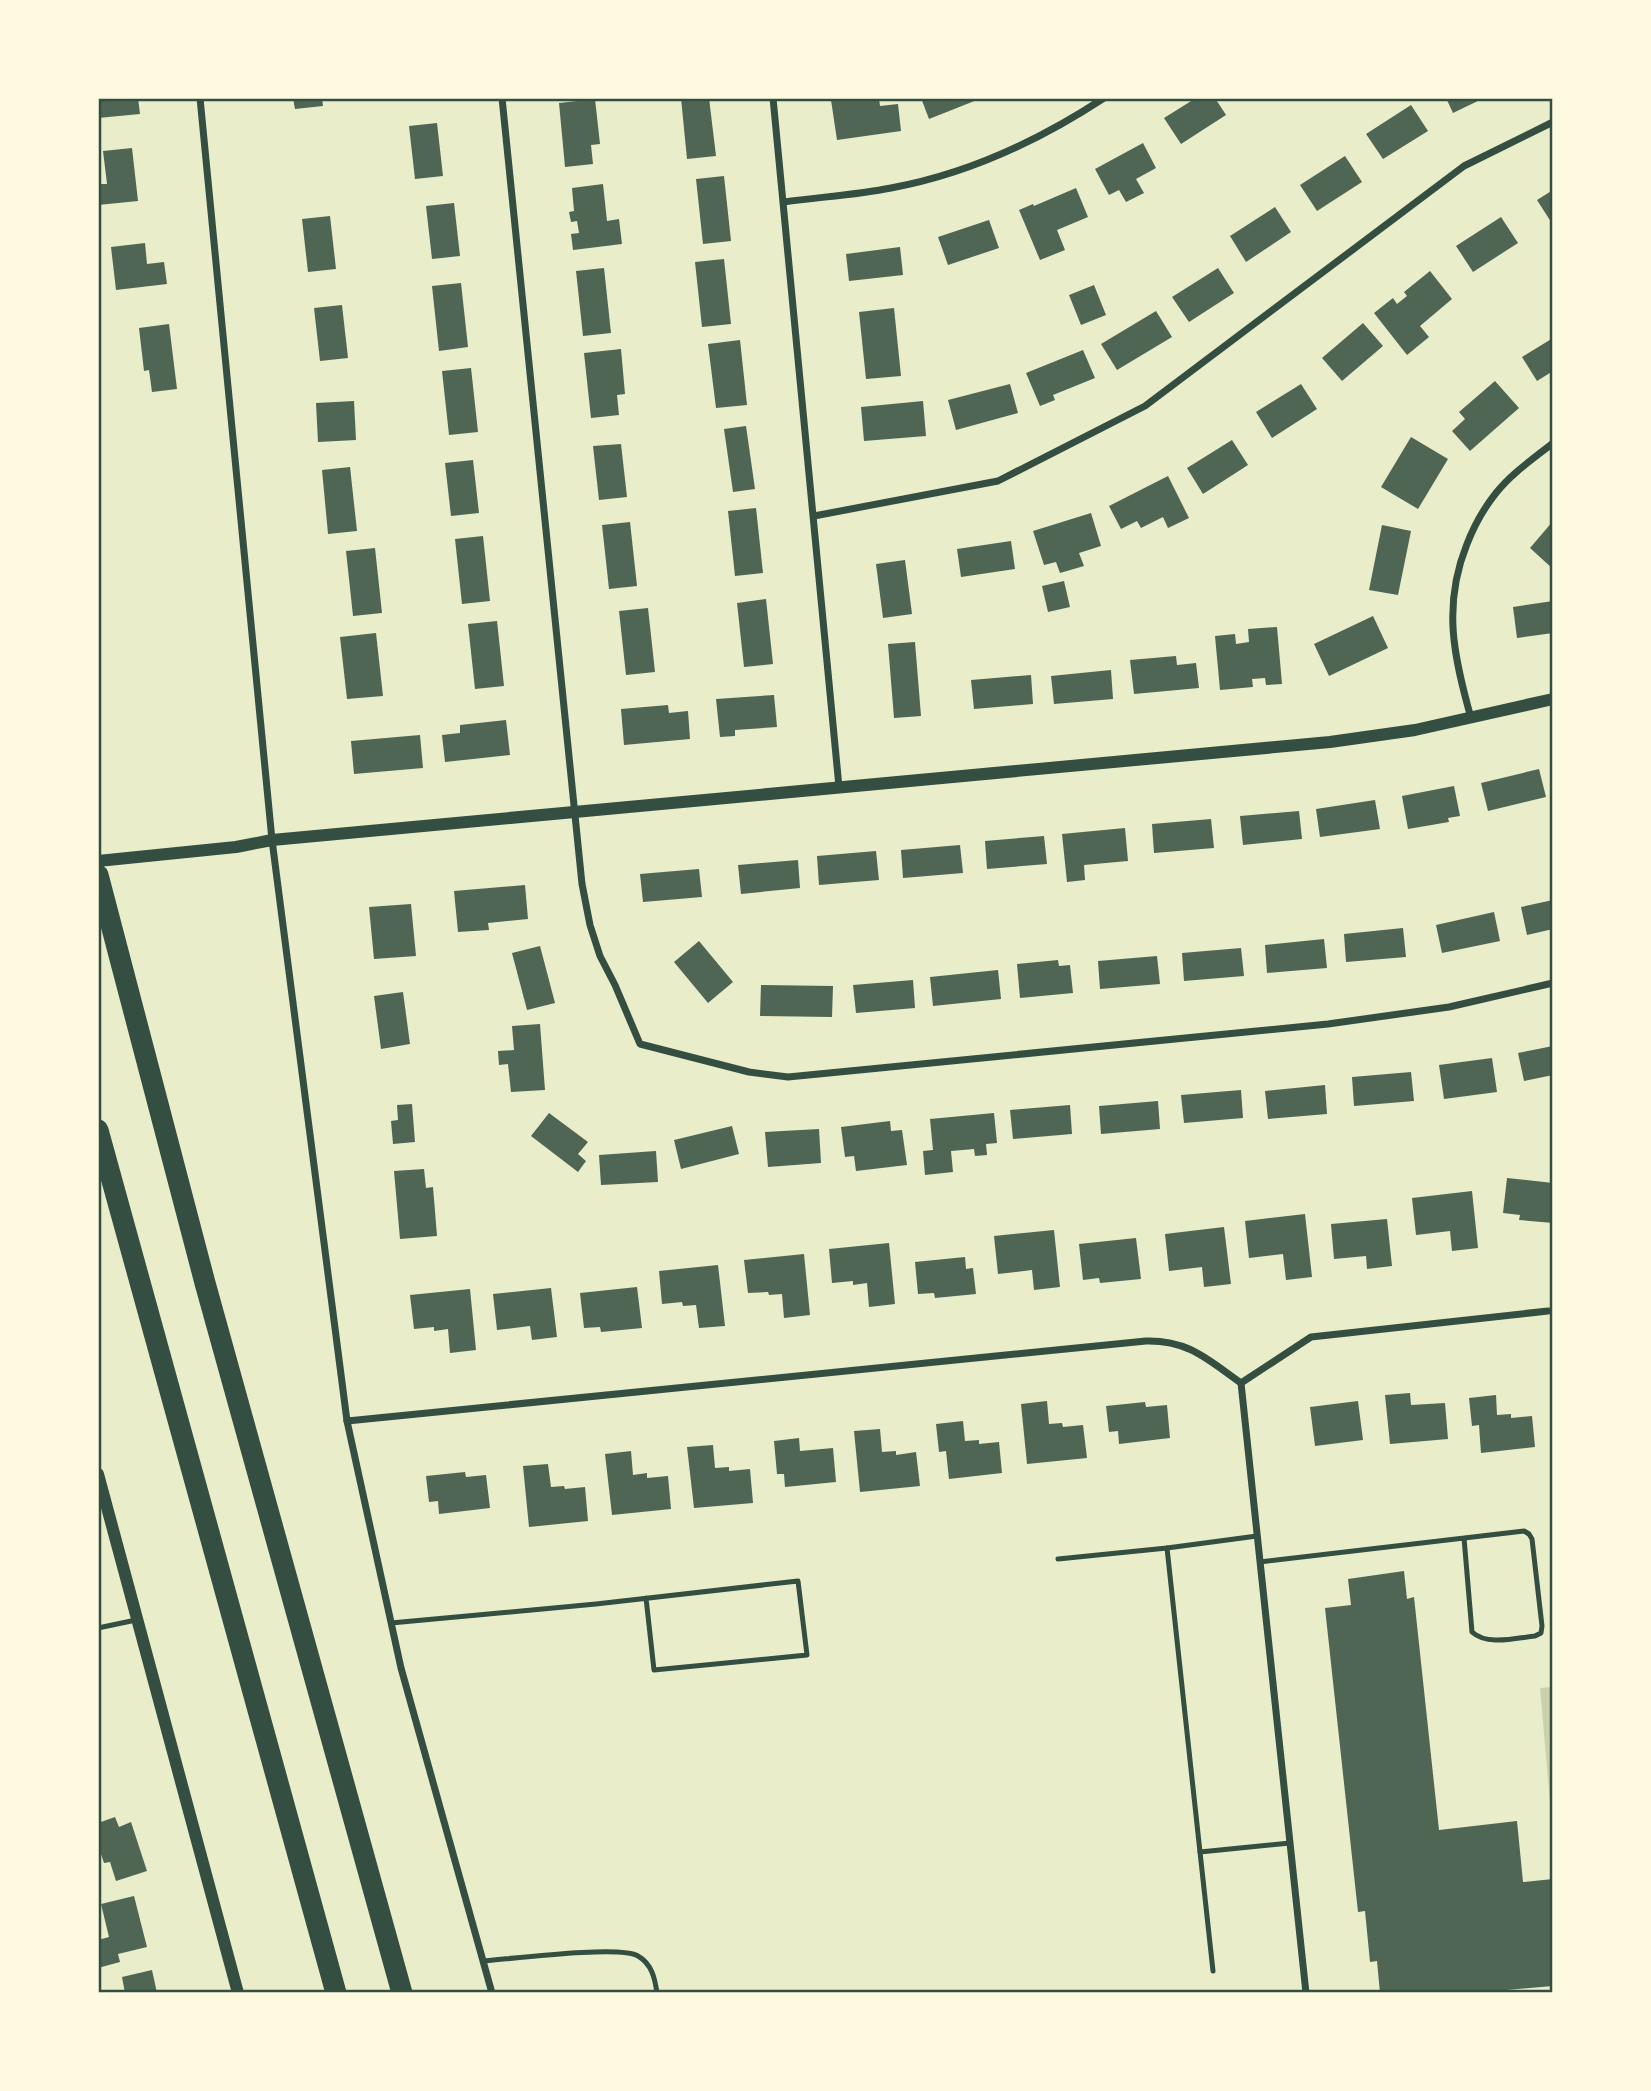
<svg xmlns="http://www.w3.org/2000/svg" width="1651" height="2091" viewBox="0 0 1651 2091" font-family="'Golos Text',sans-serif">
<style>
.green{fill:#cad2ad}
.building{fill:#4f6655}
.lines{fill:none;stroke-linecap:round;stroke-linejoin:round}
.service{stroke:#344e41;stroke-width:5}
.minor{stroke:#344e41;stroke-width:7}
.tertiary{stroke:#344e41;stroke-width:12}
.motorway{stroke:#344e41;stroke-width:21}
.neatline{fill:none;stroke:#344e41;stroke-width:2.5}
</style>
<rect width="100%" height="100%" fill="#e9edc9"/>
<!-- green -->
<path class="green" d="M1553,1687V1802H1550L1540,1688Z"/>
<!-- building -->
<g class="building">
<path d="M98,98H138L140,114L98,118Z"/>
<path d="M293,98H322L323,106L295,109Z"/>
<path d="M681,98H709L716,156L687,159Z"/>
<path d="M843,98H879L880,106L898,104L901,131L837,140L831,100Z"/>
<path d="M921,98H982L929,119Z"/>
<path d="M1196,98H1215L1226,115L1181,144L1164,118Z"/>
<path d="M1446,98H1484L1453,113Z"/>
<path d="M595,99L600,144L591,145L593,164L565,167L559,103Z"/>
<path d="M1411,105L1428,131L1383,159L1366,134Z"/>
<path d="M437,123L443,176L415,179L409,126Z"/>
<path d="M1143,143L1156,168L1136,179L1144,193L1126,202L1119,190L1109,195L1095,169Z"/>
<path d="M132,148L138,201L98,205V184H107L103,151Z"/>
<path d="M1345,156L1362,182L1317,211L1300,185Z"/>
<path d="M724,176L731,241L703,244L696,179Z"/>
<path d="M603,184L607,221L619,219L622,244L573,250L571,234L579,233L577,221L571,222L569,212L574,211L572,188Z"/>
<path d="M1076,188L1088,217L1057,230L1065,250L1040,260L1019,210L1033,204L1034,206Z"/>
<path d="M1553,190V225L1537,200Z"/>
<path d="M454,203L460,256L432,259L426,206Z"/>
<path d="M1275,207L1291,232L1246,262L1230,236Z"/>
<path d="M330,216L336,269L308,272L302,219Z"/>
<path d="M1501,217L1518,243L1473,272L1456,246Z"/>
<path d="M989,220L999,248L948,265L938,237Z"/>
<path d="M145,243L147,264L164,262L167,284L116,290L111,247Z"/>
<path d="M900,247L903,275L849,281L846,254Z"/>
<path d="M724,259L731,324L702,327L695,262Z"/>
<path d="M604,268L611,333L583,336L576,271Z"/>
<path d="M1218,268L1234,293L1189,322L1172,297Z"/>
<path d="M1430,271L1452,299L1420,326L1429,337L1407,355L1374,313L1393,298L1397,304L1407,296L1404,292Z"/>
<path d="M461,283L468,347L439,351L432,286Z"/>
<path d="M1094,285L1106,315L1081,325L1069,295Z"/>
<path d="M342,305L348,358L320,361L314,308Z"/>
<path d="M894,308L901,376L866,379L859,312Z"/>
<path d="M1156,311L1172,337L1117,370L1101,344Z"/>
<path d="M1363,323L1383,346L1342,381L1322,358Z"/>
<path d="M169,324L177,389L152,392L149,370L144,371L139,328Z"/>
<path d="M1553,338V371L1537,381L1522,357Z"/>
<path d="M740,340L747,405L716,408L708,344Z"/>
<path d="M621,349L625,394L617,395L619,415L591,418L584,353Z"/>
<path d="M1083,350L1095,378L1053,395L1055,400L1040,406L1026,373Z"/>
<path d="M471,368L478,432L449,435L442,371Z"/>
<path d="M1495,381L1519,408L1470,451L1452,431L1465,419L1459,412Z"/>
<path d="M1010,384L1018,413L956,430L948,400Z"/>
<path d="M1301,384L1317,409L1272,438L1256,412Z"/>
<path d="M354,401L356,440L318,442L316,403Z"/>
<path d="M923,401L926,436L864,441L861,407Z"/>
<path d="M746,426L755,489L733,492L724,429Z"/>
<path d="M1411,437L1448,459L1418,509L1381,487Z"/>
<path d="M1232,440L1248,465L1203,494L1187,468Z"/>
<path d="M621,444L627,497L599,500L593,446Z"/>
<path d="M473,460L479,513L451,516L445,463Z"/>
<path d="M350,467L357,531L328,534L322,470Z"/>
<path d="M1168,476L1189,518L1168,528L1163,517L1141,528L1137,521L1121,529L1109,506Z"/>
<path d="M756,508L763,573L735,576L728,511Z"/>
<path d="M1091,513L1101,546L1079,553L1084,566L1060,573L1056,562L1044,565L1033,531Z"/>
<path d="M1553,521V569L1530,548Z"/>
<path d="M630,522L637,586L609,589L602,525Z"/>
<path d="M1382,525L1411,531L1398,595L1369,590Z"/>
<path d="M483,536L490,601L462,604L455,539Z"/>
<path d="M1011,541L1015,569L961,577L957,549Z"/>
<path d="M375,548L382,613L353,616L346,551Z"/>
<path d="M905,560L912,614L883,618L876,564Z"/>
<path d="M1064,581L1070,607L1048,612L1042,586Z"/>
<path d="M766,599L773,664L744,667L737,603Z"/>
<path d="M1553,601V633L1517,638L1513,607Z"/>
<path d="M648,608L655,672L626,675L619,611Z"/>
<path d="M1373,616L1388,648L1329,676L1314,644Z"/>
<path d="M497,621L504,686L475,689L468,624Z"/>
<path d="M1277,627L1282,684L1266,685L1265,678L1252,679L1253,687L1220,690L1215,636L1235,634L1236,644L1249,642L1248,629Z"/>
<path d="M376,633L383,696L347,699L340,637Z"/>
<path d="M915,642L921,716L894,718L888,644Z"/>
<path d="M1176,656L1177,665L1196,663L1199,688L1134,694L1130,660Z"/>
<path d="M1111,670L1113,699L1054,704L1051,676Z"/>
<path d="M1031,675L1033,704L974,709L971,680Z"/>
<path d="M774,695L777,727L735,730V736L720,737L716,699Z"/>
<path d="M668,705L669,713L688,711L690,739L624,745L621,709Z"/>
<path d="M506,720L510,755L445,762L442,735L460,733V725Z"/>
<path d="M420,735L423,768L354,774L351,741Z"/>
<path d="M1539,769L1546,797L1488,811L1481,783Z"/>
<path d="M1454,786L1460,816L1448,818L1449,822L1408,829L1402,796Z"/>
<path d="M1375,800L1380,829L1320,837L1316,809Z"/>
<path d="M1299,811L1302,839L1243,845L1240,816Z"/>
<path d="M1211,819L1214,848L1154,853L1152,824Z"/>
<path d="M1125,828L1128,861L1084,865L1085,880L1067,882L1062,834Z"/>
<path d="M1044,836L1047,864L987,869L985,841Z"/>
<path d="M960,845L963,873L903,878L901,850Z"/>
<path d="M876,851L879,880L819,885L817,856Z"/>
<path d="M798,860L800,888L741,894L738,865Z"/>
<path d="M699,869L702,897L643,902L640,874Z"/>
<path d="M525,885L528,919L488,923L489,930L458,932L454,891Z"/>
<path d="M1553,900V929L1527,935L1521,907Z"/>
<path d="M411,904L416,956L374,959L369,907Z"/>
<path d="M1494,912L1500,941L1442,953L1436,925Z"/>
<path d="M1403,928L1406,957L1346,962L1344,934Z"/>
<path d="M1324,939L1327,968L1267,973L1265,945Z"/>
<path d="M699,941L733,982L708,1003L674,962Z"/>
<path d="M540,946L555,1003L527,1010L512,953Z"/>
<path d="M1241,948L1244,976L1184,981L1182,953Z"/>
<path d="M1157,956L1160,984L1100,989L1098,961Z"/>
<path d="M1058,960L1059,966L1070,965L1073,993L1020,998L1017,964Z"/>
<path d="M998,970L1001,999L933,1006L930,977Z"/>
<path d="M913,980L915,1008L856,1013L853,985Z"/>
<path d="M761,985L833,986L832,1017L760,1016Z"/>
<path d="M403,992L410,1044L381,1049L374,996Z"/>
<path d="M540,1024L545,1090L511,1092L508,1064L499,1065L498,1051L514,1050L512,1026Z"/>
<path d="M1553,1046V1075L1524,1081L1518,1053Z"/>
<path d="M1492,1058L1497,1092L1444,1099L1439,1065Z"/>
<path d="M1411,1072L1414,1101L1354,1106L1352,1077Z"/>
<path d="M1325,1085L1327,1114L1268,1119L1265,1091Z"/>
<path d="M1241,1090L1243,1118L1184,1123L1181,1095Z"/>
<path d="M1158,1101L1160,1129L1101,1134L1099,1106Z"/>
<path d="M412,1104L415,1142L393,1144L391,1121L398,1120L397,1105Z"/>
<path d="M1070,1105L1072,1134L1013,1139L1010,1110Z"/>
<path d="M549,1113L588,1142L578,1154L586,1161L578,1172L531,1136Z"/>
<path d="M994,1113L997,1143L986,1144L987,1155L975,1156L974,1149L951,1151L953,1172L925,1175L923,1151L933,1150L930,1119Z"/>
<path d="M890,1121L891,1131L902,1130L907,1165L856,1171L854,1156L845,1157L841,1127Z"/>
<path d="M732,1126L739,1154L681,1169L674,1140Z"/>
<path d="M819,1129L821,1163L768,1167L765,1132Z"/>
<path d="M656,1151L658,1182L601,1185L599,1155Z"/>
<path d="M424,1169L426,1188L433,1187L437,1236L400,1239L394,1171Z"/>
<path d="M1507,1178L1553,1183V1223L1519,1220L1520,1215L1503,1213Z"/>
<path d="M1472,1191L1478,1248L1452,1251L1450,1231L1416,1235L1412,1198Z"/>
<path d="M1305,1214L1312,1277L1286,1280L1283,1254L1249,1258L1245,1221Z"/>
<path d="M1387,1219L1392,1266L1367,1269L1366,1256L1334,1259L1331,1224Z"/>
<path d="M1224,1227L1231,1284L1204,1287L1202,1267L1169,1271L1165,1234Z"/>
<path d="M1054,1230L1060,1287L1034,1290L1032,1270L998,1274L994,1236Z"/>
<path d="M1136,1238L1141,1279L1100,1283L1099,1278L1083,1280L1079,1244Z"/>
<path d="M889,1243L895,1304L869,1307L867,1283L853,1285V1281L832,1283L829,1249Z"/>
<path d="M804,1254L810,1315L784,1318L782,1294L769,1295L768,1292L748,1293L744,1260Z"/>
<path d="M965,1257L966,1269L973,1268L976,1294L935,1298L934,1293L918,1294L915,1262Z"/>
<path d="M718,1265L725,1326L699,1328L696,1305L683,1306L682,1302L662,1304L659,1271Z"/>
<path d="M637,1287L642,1328L601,1332L600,1327L584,1328L580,1293Z"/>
<path d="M551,1288L557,1337L532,1340L530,1326L497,1330L493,1294Z"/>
<path d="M470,1289L476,1350L450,1353L448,1329L434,1331V1327L414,1329L410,1295Z"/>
<path d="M1410,1393L1411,1405L1445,1403L1448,1439L1390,1444L1385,1395Z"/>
<path d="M1496,1395L1497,1415L1511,1414V1418L1532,1416L1535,1447L1481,1453L1479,1425L1472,1426L1469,1398Z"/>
<path d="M1047,1401L1049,1424L1062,1423L1063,1427L1083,1425L1087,1458L1027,1464L1021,1404Z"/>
<path d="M1358,1401L1363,1440L1315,1446L1310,1407Z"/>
<path d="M1145,1402L1146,1407L1167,1405L1170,1438L1119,1444L1118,1431L1109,1432L1106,1406Z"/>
<path d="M963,1421L965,1441L979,1440V1444L999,1442L1002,1473L949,1479L946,1451L939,1452L936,1424Z"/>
<path d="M880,1429L882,1452L896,1451V1455L916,1452L920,1486L860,1492L854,1431Z"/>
<path d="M799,1438L800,1451L833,1448L836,1482L785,1487L784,1474H777L774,1441Z"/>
<path d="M713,1445L715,1468L729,1467V1471L750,1469L753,1503L694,1508L687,1447Z"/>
<path d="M631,1451L633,1475L647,1473V1478L668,1476L671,1509L612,1515L605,1454Z"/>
<path d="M548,1464L551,1487L564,1486L565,1489L585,1487L588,1521L529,1527L523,1466Z"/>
<path d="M465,1472L466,1477L486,1475L490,1508L439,1514L438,1501L429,1502L426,1476Z"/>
<path d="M1404,1571L1407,1599L1414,1597L1439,1830L1517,1821L1523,1882L1553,1879V1986L1473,1993H1380L1377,1961L1370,1962L1365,1911L1358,1912L1325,1608L1351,1605L1348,1579Z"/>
<path d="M115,1817L119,1827L131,1822L147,1871L116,1881L110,1862L104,1863L98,1845V1823Z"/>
<path d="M134,1896L147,1947L118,1954L120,1962L98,1968V1940L109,1937L101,1904Z"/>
<path d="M152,1970L157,1993H125L122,1977Z"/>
</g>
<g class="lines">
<!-- service -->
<g class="service">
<path d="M1257,1536L1167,1548L1200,1852L1290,1843"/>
<path d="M1058,1559L1167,1548"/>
<path d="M1260,1562L1524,1531L1529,1534L1532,1539L1542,1626L1541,1633L1535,1636C1516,1638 1487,1646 1472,1632L1464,1538"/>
<path d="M391,1623L596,1604L798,1581L807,1655L654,1670L646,1598"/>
<path d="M98,1628L136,1620"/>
<path d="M1200,1852L1213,1971"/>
<path d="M483,1961C510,1959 620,1945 638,1956C652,1964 655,1979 657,1993"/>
</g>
<!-- minor -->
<g class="minor">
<path d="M200,98L272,840L347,1421L401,1668L492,1993"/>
<path d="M502,98L582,884L590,925L600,956L615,985L640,1044L749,1072L788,1077L1328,1024L1449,1007L1553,983"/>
<path d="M773,98L839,787"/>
<path d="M784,202C819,197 856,195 891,188C968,174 1040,140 1104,98"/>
<path d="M814,516L998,481L1145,406L1464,166L1553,122"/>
<path d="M1471,718C1454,657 1442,606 1467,544C1474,526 1484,508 1496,493C1512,473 1533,459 1553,443"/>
<path d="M1241,1383L1306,1993"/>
<path d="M1241,1383L1311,1337L1548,1311"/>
<path d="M347,1421L1146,1341C1189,1340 1208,1360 1241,1383"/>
</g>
<!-- tertiary -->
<g class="tertiary">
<path d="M98,861L236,847L272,840L1330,742L1415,730L1553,699"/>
<path d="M98,1474L238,1993"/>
</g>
<!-- motorway -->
<g class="motorway">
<path d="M98,875L205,1283L402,1993"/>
<path d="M98,1130L336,1993"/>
</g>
</g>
<!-- border -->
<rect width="1651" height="2091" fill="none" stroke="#fefae0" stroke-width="200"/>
<rect x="100" y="100" width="1451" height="1891" class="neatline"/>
</svg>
